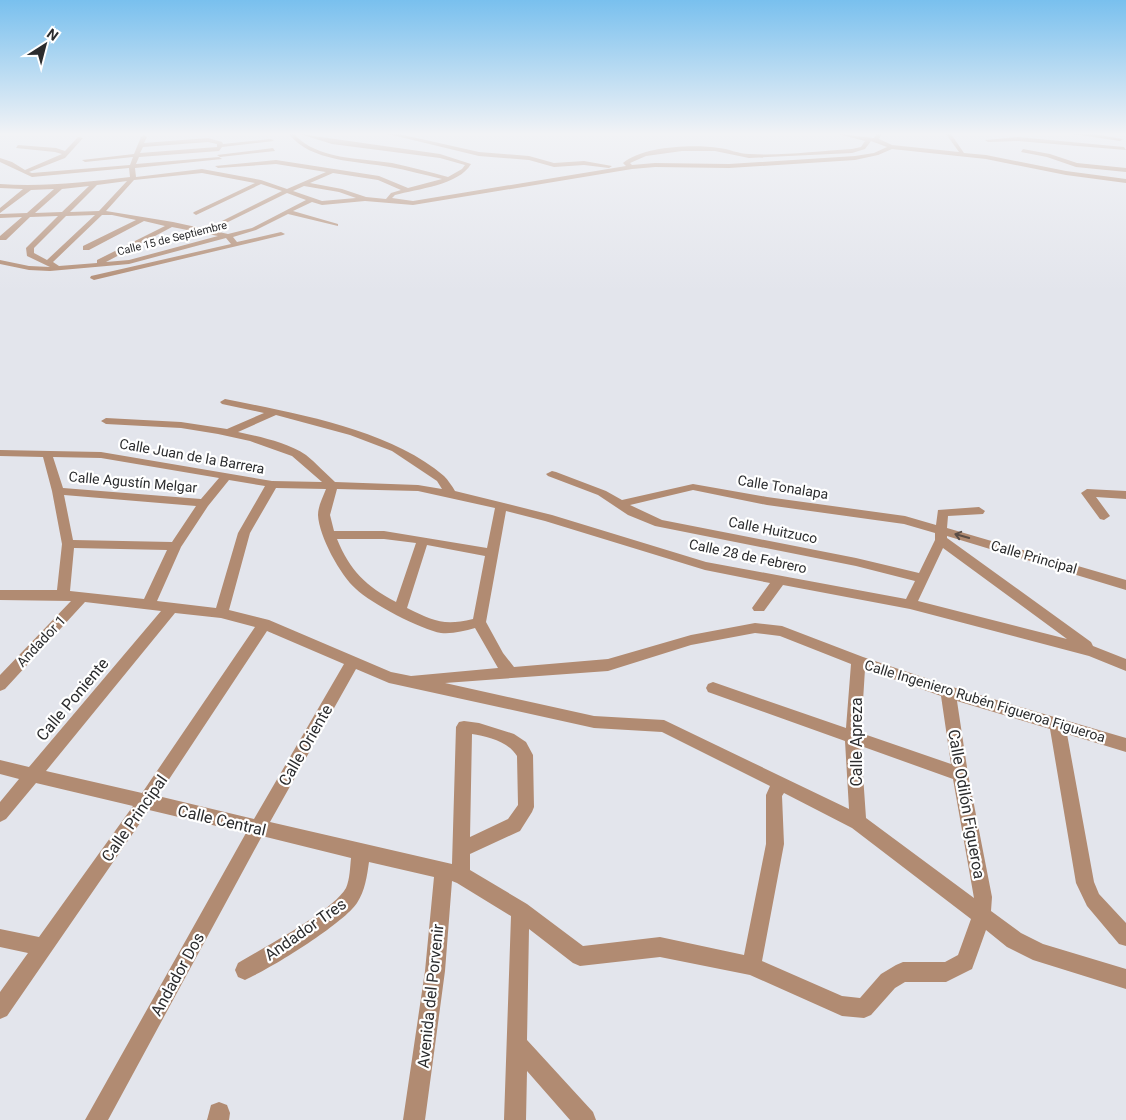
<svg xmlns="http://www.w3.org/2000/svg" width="1126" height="1120" viewBox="0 0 1126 1120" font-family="Roboto,sans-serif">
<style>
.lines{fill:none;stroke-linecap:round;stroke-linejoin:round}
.minor{fill:#b18b72;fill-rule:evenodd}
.oneway{stroke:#5a4d46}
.labels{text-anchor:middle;stroke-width:4.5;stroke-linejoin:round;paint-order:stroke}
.far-street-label{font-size:11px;fill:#2b2c2e;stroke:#fff}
.street-label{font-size:14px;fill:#2b2c2e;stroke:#fff}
.near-street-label{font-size:16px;fill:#2b2c2e;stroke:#fff}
</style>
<rect width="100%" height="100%" fill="#e3e5ec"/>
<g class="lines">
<!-- minor -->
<g class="minor">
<path d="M289,134H294C317,160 361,158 392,163C411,167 430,172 448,177L462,169L465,165L440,158L332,144L300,134L440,154L471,164C459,185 417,189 395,195L392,198L413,201L626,166L623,163C643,146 694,144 719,148C729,149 739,154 749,154C783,156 818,151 852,149L861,147L865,141L838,134L874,138L877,134H882L879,139L892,145L959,152L946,134H951L964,153L986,155L1066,171L1126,179V183L1066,175L986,159L892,149L878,155L855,160L729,168L655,167L632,169L413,205L365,201L322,205L312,202L293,211L338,224V226L288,214L256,230L233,237L237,242L281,232L285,234L283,235L94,280L90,278L91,276L231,244L226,238L129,264L50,271L29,270L0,264V260L29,266L50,267L27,256L26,248L58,216L30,217L6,240H0V236L22,217L0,218V214L27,213L54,189L31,190L0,213V208L23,189L0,188V184C44,187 86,182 130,177L129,168L32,177L0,162V158L12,162L25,170L62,154L55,152L16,148L18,145L56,148L65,151L78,137L83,138L65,158L29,172L32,173L130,165L133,157L85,162L82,160L134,154L141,137L144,135L147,137L144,143L208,138L222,142L223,144L271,139L274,141L222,147L219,151L139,157L136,164L219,157L222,159L135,168L136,177L202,169L261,180L287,189L326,172L276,164L218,168L215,166L276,160L379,176L408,188L442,179C425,175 407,170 390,167C357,161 311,162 289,134ZM871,141L887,147L874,153L855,156L729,164L655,163L632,165L630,163L646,156L682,151H715L749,158L852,153L865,149ZM208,142L217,144V147L140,153L143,147ZM202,173L255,183L194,212L193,213L196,215L261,184L282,191L222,221V223H226L287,193L306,200L252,228L228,234L173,222L106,211L134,180ZM333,173L378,180L401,190L391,193L386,199L366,197L342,189L310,183ZM127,181L99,211L70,212L97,185ZM89,186L62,212L35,213L62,189ZM304,186L339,192L356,198L322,201L293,191ZM95,215L47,260L34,253V248L66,216ZM102,215H112L136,220L83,246V250H89L144,221L165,226L97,260V263L59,266L53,262ZM172,227L218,236L129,260L106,262Z"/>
<path d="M388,134H399L479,152L529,156L554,163L584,161L612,166L609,168L584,165L554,167L529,160L479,156Z"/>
<path d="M1073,134H1093L1123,139L1120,141Z"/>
<path d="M1018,137L1124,147L1126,150L1018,141L988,142L985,140Z"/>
<path d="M273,148L275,151L220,157L217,155Z"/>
<path d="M1023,149L1050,154L1077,163L1126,168V172L1076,167L1047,157L1021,152Z"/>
<path d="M225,399C294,413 389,429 444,476C448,480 452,486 455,491L552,515L706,562L906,599L915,581L856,566L655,526L628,515L598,495L548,476L546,474L552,471L556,472L606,491L622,500L693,484L767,497L905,516L936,525L938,510L979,507L985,511L983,514L948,516L947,528L1126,580V590L947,536V538L1091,642L1093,646L1126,659V671L1089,656L910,609L783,585L764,611H754L752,608L770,583L705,570L545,521L506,511L486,622L503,653L514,667L608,659L691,635L755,623L782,626L863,657L949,686L1126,738V752L1067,734L1094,882L1099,894L1126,923V946L1119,944L1087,906L1076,883L1050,729L957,701L968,774L992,897L991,911L1021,933L1043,944L1126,969V989L1033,960L1007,947L986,930L972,969L946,982H905L895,988L871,1015L864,1018L842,1016L750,975L660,957L580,966L573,963L529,929L527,1040L593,1112L596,1120H570L527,1071L526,1120H504L511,916L457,883L452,881L445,971L425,1120H403L425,971L434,877L369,862C367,876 365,891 357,903C343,924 270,969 245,980L238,977L235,970L238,963C263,948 333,911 346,888C350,879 350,867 351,858L262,836L108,1120H85L246,833L149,810L7,1016L0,1019V992L28,953L0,947V929L39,937L133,806L36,783L6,819L0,822V802L19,779L0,774V760L29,767L161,611L85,602L5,689L0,691V675L71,601L0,600V590H57L62,544L52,491L43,457L0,456V450L101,452L272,481L322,482L292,456L250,441L218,434L181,428L106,424L101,421L106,418L181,422L227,429L264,413L222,404L220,402ZM276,415L350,435L392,451L437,481L442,489L418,485L335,482C325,473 316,463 306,455C286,442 260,437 238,432ZM53,457L101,458L219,478L201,499L63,488ZM229,480L265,486L238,533L216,608L157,601L181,547L208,506ZM276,488L326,489C323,497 318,506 318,515C319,536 340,575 356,589C370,603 422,630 441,633C453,634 464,631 475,628L498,668L411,676L391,672L269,620L229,610L250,533ZM337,489L418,491L495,508L487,548L384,531H334L330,515ZM693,490L767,505L904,524L935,533V540L919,573L856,558L662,520L630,505ZM64,495L196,506L172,542L73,540ZM337,539H384L416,543L396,602C366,586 350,571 337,539ZM427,545L485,556L473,619C443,626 434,621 407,608ZM74,548L167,550L144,599L70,591ZM943,548L1067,639L918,601ZM175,613L221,618L255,627L142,793L46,771ZM267,631L344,664L254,819L158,796ZM755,633L780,636L851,664L846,728L713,682L708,684L706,688L708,692L845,741L849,809L664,720L594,716L445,683L608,671L691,645ZM356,669L389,683L594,728L662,732L770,786L766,795V844L744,955L660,937L583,946L527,904L470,870V854L520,831L532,812L534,807L533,755L526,742L514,734L479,723L464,721L459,722L456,727L452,864L270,822ZM865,669L941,696L951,764L861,733ZM472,734C487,736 509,742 517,756L518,805L508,819L470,837ZM861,746L953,779L974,898L866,818ZM784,793L852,828L971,919L958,955L945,962H903L896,965L881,974L860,998L842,996L762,961L784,844L782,796Z"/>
<path d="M1087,489L1126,491V499L1096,497L1110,516L1104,520L1100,519L1081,493Z"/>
<path d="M219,1102L227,1105L230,1113L229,1120H207L211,1105Z"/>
</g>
</g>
<!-- one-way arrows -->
<defs><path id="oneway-shaft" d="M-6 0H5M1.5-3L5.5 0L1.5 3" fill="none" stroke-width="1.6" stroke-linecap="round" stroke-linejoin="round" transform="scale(1.25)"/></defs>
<use class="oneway" href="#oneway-shaft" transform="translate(962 536) rotate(-164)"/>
<!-- sky -->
<linearGradient id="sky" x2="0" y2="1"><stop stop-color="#79c0ee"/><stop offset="0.46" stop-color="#f2f3f6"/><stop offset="1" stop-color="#f2f3f6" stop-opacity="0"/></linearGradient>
<rect width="1126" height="291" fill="url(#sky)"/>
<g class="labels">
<!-- far-street labels -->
<g class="far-street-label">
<text transform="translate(172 238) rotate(-14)" y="4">Calle 15 de Septiembre</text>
</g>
<!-- street labels -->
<g class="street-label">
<text transform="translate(192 456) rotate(10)" y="5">Calle Juan de la Barrera</text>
<text transform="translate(133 482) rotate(5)" y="5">Calle Agustín Melgar</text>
<text transform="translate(783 487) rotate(9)" y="5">Calle Tonalapa</text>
<text transform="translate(773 530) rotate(11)" y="5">Calle Huitzuco</text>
<text transform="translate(748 556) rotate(12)" y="5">Calle 28 de Febrero</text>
<text transform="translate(1034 557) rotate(16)" y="5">Calle Principal</text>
<text transform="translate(41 641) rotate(-47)" y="5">Andador 1</text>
<text transform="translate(985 701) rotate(17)" y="5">Calle Ingeniero Rubén Figueroa Figueroa</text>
</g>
<!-- near-street labels -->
<g class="near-street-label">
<text transform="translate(72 699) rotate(-50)" y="6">Calle Poniente</text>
<text transform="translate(856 742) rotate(-90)" y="6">Calle Apreza</text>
<text transform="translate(305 745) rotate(-60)" y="6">Calle Oriente</text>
<text transform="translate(967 804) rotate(80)" y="6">Calle Odilón Figueroa</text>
<text transform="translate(134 818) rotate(-55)" y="6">Calle Principal</text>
<text transform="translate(222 820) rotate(13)" y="6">Calle Central</text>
<text transform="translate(305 929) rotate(-35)" y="6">Andador Tres</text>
<text transform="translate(177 974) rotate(-61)" y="6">Andador Dos</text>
<text transform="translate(430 996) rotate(-84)" y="6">Avenida del Porvenir</text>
</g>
</g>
<!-- north arrow -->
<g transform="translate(45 45) rotate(36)" stroke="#ffffff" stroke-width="4" paint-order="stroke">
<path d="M0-4L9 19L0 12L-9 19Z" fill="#2b2c2e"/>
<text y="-8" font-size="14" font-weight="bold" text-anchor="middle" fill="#2b2c2e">N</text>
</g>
</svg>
